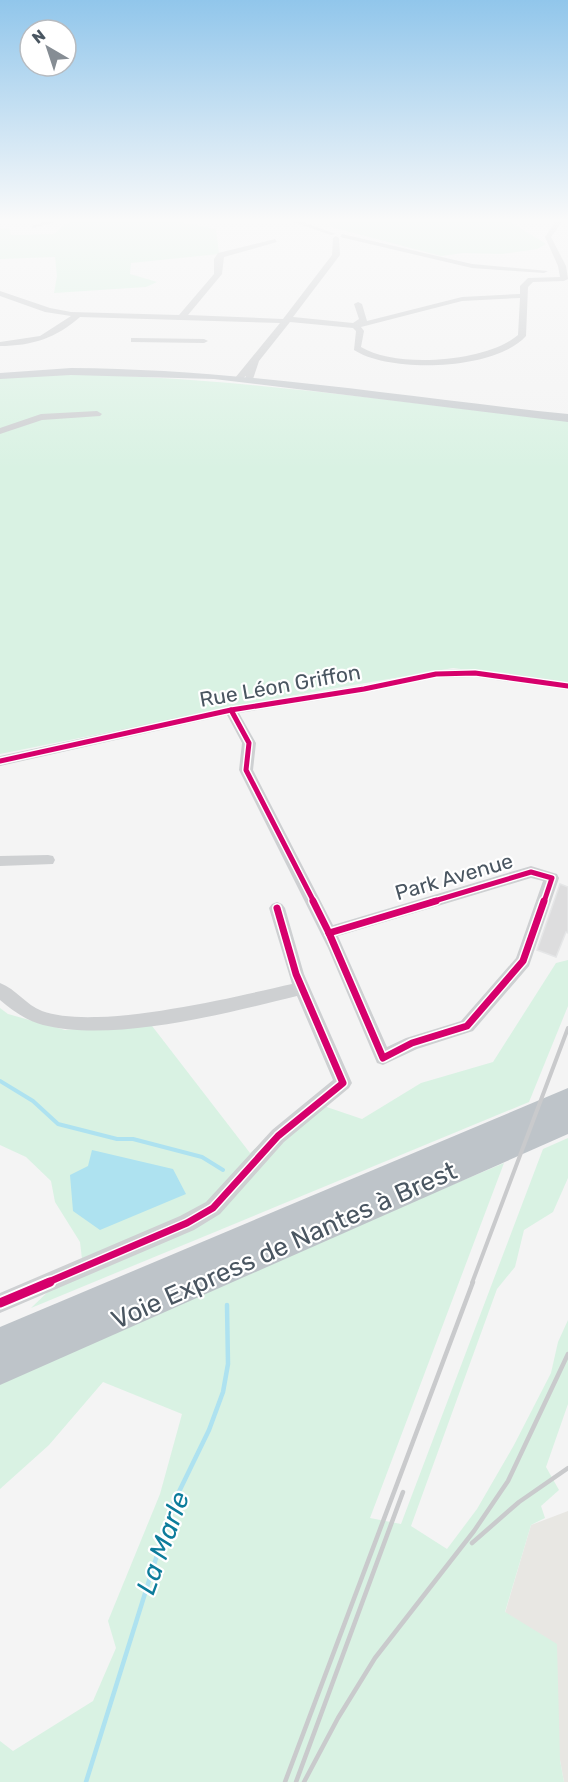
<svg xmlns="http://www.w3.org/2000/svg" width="568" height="1782" viewBox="0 0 568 1782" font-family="Rubik,sans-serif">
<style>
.commercial{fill:#e8e7e3}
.green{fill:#d9f2e3}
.water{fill:#aee2f0}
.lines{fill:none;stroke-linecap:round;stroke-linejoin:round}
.stream-far1{stroke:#aee2f0;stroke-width:4}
.stream{stroke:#aee2f0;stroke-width:4.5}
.building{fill:#ddddde;stroke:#e5e6e7;stroke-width:1.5}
.minor{fill:#ced0d2;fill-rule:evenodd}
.major{fill:#caced1;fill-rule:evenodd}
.highway{fill:#bec4c9;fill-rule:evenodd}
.rail-far1{stroke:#c9cacc;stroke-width:4}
.rail{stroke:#c9cacc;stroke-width:4.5}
.cycleway-far2-casing{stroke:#fff;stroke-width:8}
.cycleway-far1-casing{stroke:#fff;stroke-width:10}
.cycleway-casing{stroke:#fff;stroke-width:13}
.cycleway-far2{stroke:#d6006c;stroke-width:5}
.cycleway-far1{stroke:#d6006c;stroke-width:7}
.cycleway{stroke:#d6006c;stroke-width:9}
.labels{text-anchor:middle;stroke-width:4.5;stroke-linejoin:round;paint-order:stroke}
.street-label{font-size:21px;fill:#4a5661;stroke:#fff}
.near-street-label{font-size:26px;fill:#4a5661;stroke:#fff}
.near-water-label{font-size:27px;font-style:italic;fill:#0c7c9b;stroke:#fff}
</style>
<rect width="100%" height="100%" fill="#f4f4f4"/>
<!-- commercial -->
<path class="commercial" d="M568,1511V1782H564L560,1760L505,1613L531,1525Z"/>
<!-- green -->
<g class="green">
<path d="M84,219H165L216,229L219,254L131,263L130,274L157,282L146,287L54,293L57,276L55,257L0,259V229L9,228L11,235L54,234L65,224Z"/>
<path d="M329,219H510L509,221L546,244L537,249L502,254L463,253L441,256L331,227Z"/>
<path d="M48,374C222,375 395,402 568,421V683L453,668L278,698L0,754V378Z"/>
<path d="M568,960V1006L529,1102L31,1308L82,1259L80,1242L55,1202L51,1181L26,1157L0,1145V1008L8,1014L65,1030L149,1022L250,1153L309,1101L362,1119L421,1083L493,1062L556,963Z"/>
<path d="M568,1138V1178L553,1212L524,1230L515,1267L497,1289L411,1526L447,1549L477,1509L514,1445L551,1373L558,1342L568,1320V1404L546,1467L559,1490L541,1506L545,1518L531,1525L505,1612L557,1644L560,1760L564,1782H0V1741L13,1751L93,1701L116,1648L108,1621L160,1494L182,1414L103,1382L49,1445L0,1489V1380L217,1284L504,1163L370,1518L401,1524L543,1149Z"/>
</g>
<!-- water -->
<path class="water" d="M92,1150L173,1169L186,1194L100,1230L73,1211L70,1175L88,1166Z"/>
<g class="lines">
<!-- stream-far1 -->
<path class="stream-far1" d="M0,1081L33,1101L58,1124L117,1139H133L202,1157L223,1170"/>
<!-- stream -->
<path class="stream" d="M86,1782L173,1504L209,1430L223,1392L228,1364L227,1305"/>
</g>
<!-- building -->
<path class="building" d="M560,884L568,887V933L566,932L556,957L537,950Z"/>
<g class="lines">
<!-- minor -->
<g class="minor">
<path d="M41,219H49L53,223L32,228V226L44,222Z"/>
<path d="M284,219H294L336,234L331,235Z"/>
<path d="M557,219H564L551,237L566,266L568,279L564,281L533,282L528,287L526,336C496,370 391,374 354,350L356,331L353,328L290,322L259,361L253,379L249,382L245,379L246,376L239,381L235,378L280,323L80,317C56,338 32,346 0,346V342L40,336L71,316L45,312L0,296V291L50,308L71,312L179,315L214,274V259L218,253L275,239L277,242L224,257L222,274L188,315L283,319L332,255L333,238L336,236L339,238L340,255L293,317L353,323L359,319L354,304L358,302L362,304L367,321L462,297L520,294V286L528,278L560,277L558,266L545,237ZM520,298L518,335C487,362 396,369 361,347L364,331L361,327L462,301Z"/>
<path d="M342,234L472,264L548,271L544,273L472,268L340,237Z"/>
<path d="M134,338L204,339L208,341L204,343L131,342V338Z"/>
<path d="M97,411L102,414L100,416L42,420L0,434V428L41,414Z"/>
<path d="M475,669L568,682V690L475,677L436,678L364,693L239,713L256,743L253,770L333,925L531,866L557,874L559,878L529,966L473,1031L417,1049L383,1065L377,1063L328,948L239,770L242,743L227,715L0,766V756L231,706L364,685L436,670ZM531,878L543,881L516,958L461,1021L406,1038L387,1047L338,936Z"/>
<path d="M48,855L53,856L55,860L53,864L0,866V856Z"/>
<path d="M277,902L282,904L285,908L304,974L352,1083L349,1088L284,1142L220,1214L194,1230L0,1313V1293L180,1216L206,1202L272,1130L333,1080L297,996C226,1013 115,1043 43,1025C27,1021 13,1011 0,1000V983C16,989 26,1005 42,1011C96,1031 234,997 292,984L269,908L272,904Z"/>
</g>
<!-- major -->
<path class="major" d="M71,368C239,369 402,397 568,414V422L214,379L71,375L0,379V373Z"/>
<!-- highway -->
<path class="highway" d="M568,1088V1134L0,1385V1327Z"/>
<!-- rail-far1 -->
<path class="rail-far1" d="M472,1283L568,1028"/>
<!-- rail -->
<g class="rail">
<path d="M472,1543L519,1502L568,1468"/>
<path d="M285,1782L473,1282"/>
<path d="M296,1782L403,1492"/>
<path d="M304,1782L338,1718L375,1658L474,1531L508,1481L568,1354"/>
</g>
<!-- cycleway-far2 casing -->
<g class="cycleway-far2-casing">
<g id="cycleway-far2">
<path d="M231,710L249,743L246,770L314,902"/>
<path d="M0,761L231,710L364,689L436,674L475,673L568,686"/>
<path d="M431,902L531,872L552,878L544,902"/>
</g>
</g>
<!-- cycleway-far1 casing -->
<g class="cycleway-far1-casing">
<g id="cycleway-far1">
<path d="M313,901L329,933"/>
<path d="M329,933L383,1058L412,1043L467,1026L523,961L544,901"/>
<path d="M329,933L436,901"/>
<path d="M46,1283L187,1223L213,1208L278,1136L343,1083L296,974L277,908"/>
</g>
</g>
<!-- cycleway casing -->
<g class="cycleway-casing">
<path id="cycleway" d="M0,1303L50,1282"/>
</g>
<!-- cycleway-far2 -->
<use href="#cycleway-far2" class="cycleway-far2"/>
<!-- cycleway-far1 -->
<use href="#cycleway-far1" class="cycleway-far1"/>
<!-- cycleway -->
<use href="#cycleway" class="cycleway"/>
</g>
<!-- sky -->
<linearGradient id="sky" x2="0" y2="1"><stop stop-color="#91c6eb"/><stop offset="0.47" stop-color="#fafafa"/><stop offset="1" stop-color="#fafafa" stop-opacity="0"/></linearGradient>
<rect width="568" height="469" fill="url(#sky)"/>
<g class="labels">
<!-- street labels -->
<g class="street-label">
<text transform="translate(280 686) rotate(-10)" y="7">Rue Léon Griffon</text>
<text transform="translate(454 877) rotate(-16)" y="7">Park Avenue</text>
</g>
<!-- near-street labels -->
<g class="near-street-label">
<text transform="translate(284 1245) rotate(-24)" y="9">Voie Express de Nantes à Brest</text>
</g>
<!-- near-water labels -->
<g class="near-water-label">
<text transform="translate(163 1543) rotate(-70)" y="9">La Marle</text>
</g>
</g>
<!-- north arrow -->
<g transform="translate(48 48) rotate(321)"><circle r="28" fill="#ffffff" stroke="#b7bbc0" stroke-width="1.5"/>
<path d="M0-4.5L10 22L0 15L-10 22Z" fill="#868d94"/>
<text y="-9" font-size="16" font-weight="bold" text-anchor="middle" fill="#4a5661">N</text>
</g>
</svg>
